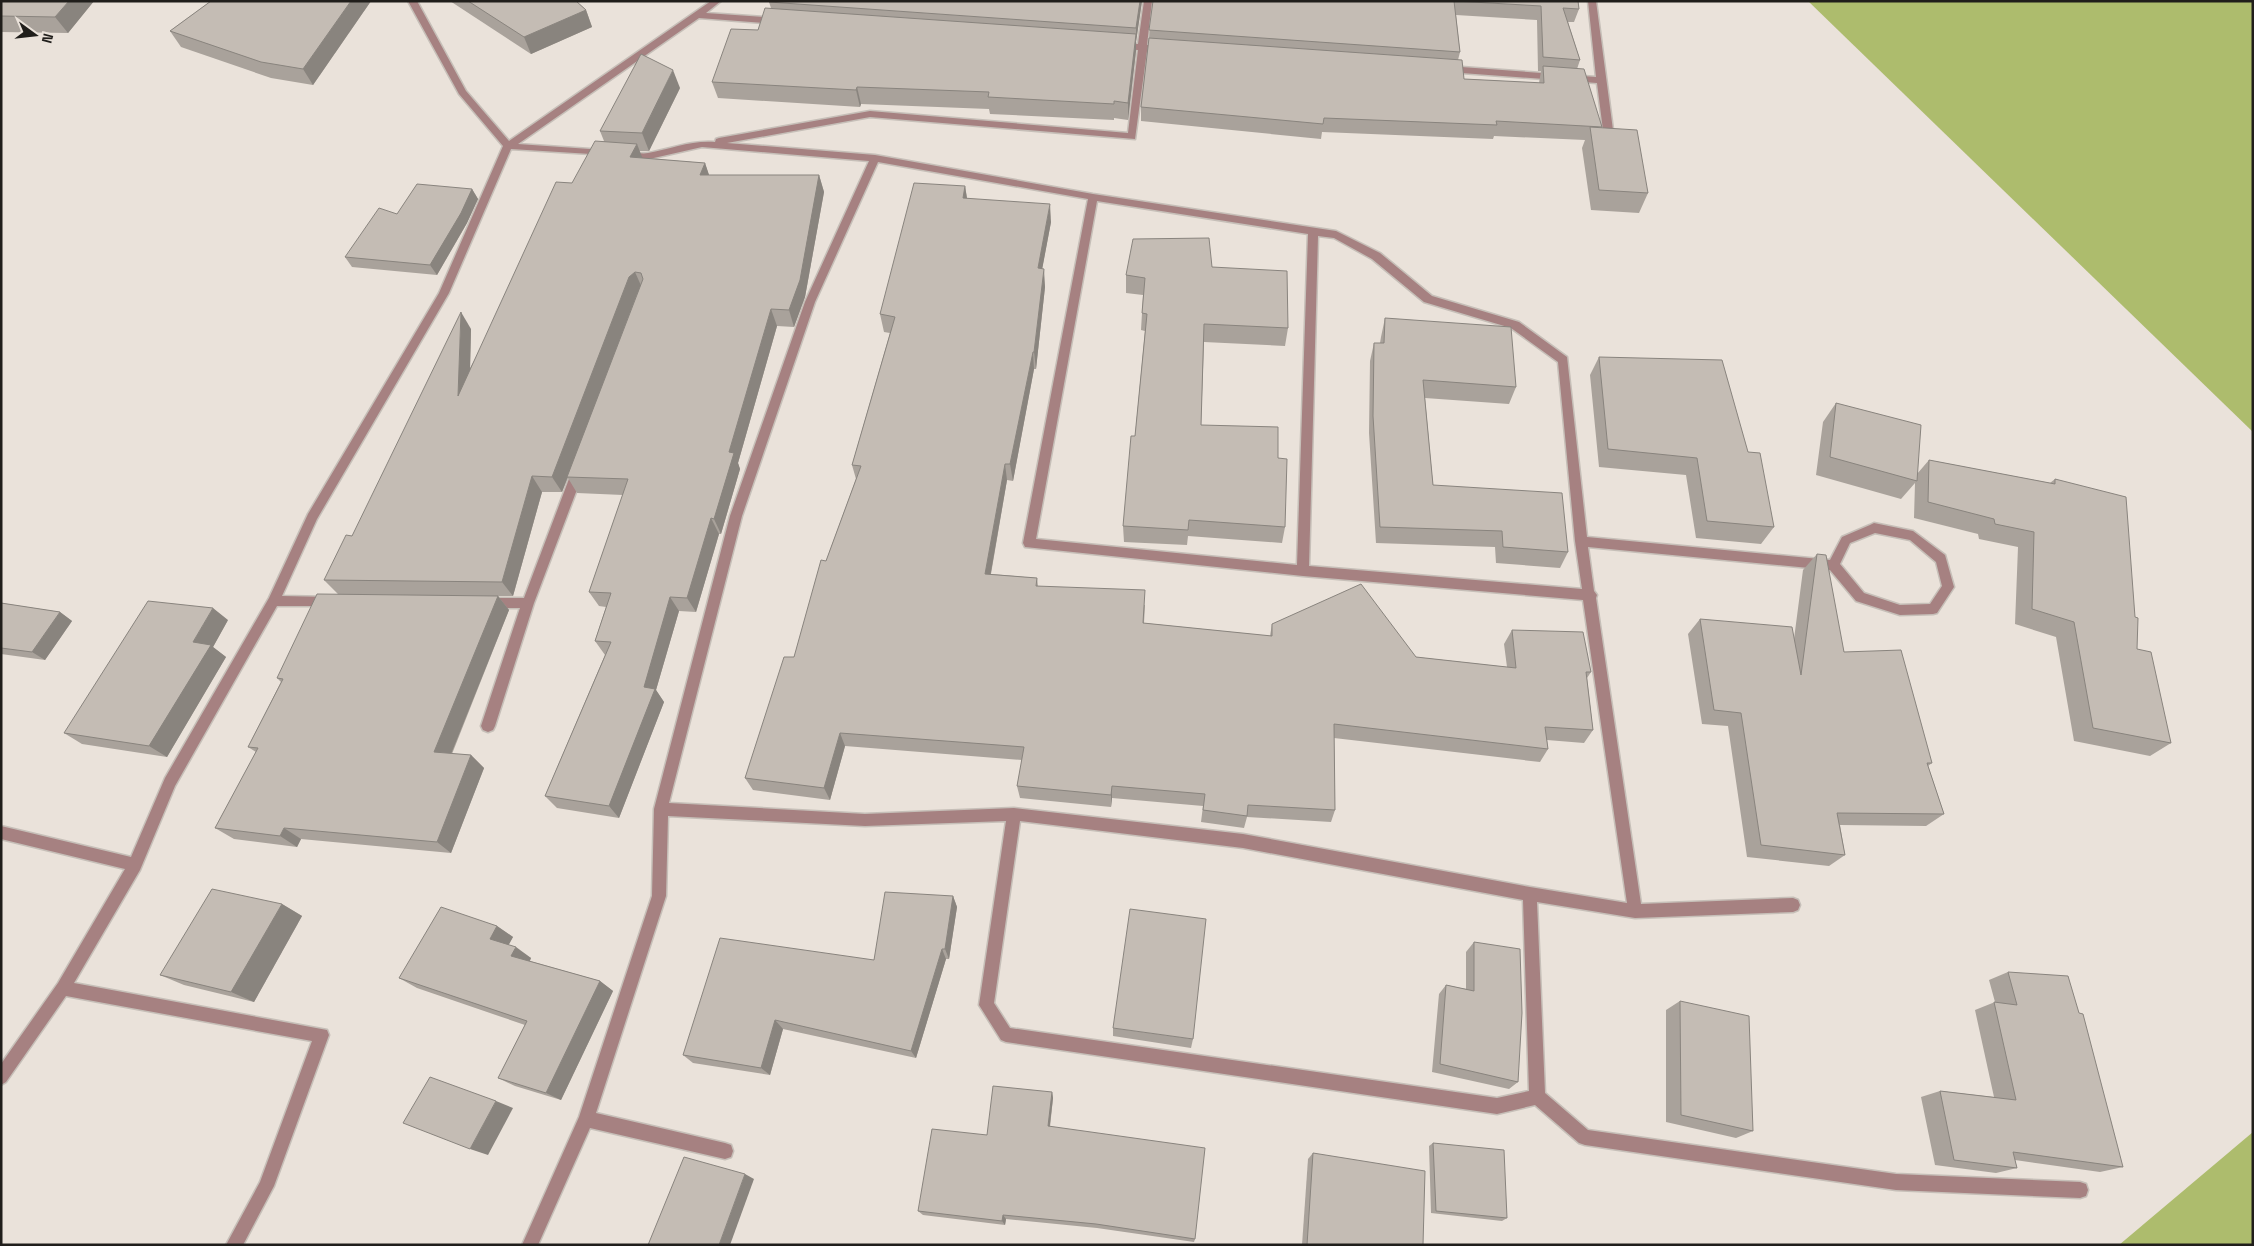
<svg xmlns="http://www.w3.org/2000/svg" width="2254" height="1246" viewBox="0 0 2254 1246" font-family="'Space Grotesk',sans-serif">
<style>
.forest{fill:#adbc6d}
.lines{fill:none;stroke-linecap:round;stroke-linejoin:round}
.minor-casing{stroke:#c6bfb8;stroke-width:3}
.minor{fill:#a68181;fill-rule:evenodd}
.wall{fill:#a9a29b;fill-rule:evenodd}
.shaded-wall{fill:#89847e}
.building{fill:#c4bcb4;stroke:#89847e}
</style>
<rect width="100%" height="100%" fill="#eae2da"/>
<!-- forest -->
<g class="forest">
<path d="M1808,1H2253V432Z"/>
<path d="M2253,1132V1245H2119Z"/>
</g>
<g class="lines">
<!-- minor casing -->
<g class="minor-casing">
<g id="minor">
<path d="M408,1H417L466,91L509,141L711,1H721L706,13L777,18L781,21L777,24L699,18L518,144L604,150L607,151V155L511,149L449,293L317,519L282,596L330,597L334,598L336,602L334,606H277L175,786L140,870L74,983L327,1030L329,1035L274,1186L243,1245H226L260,1182L312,1041L66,996L6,1082L1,1085V1064L58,983L125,869L1,839V826L131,857L165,778L269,598L308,514L439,293L503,146L459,94Z"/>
<path d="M1144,1H1152L1147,45L1163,46L1168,49L1163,52L1147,51L1135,139L870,117L727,143L875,155L1093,194L1336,231L1380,253L1432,296L1519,322L1567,357L1587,537L1830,560L1842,537L1870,525L1874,523L1913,531L1945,555L1954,587L1937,613L1933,614L1900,615L1856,601L1830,570L1588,547L1594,591L1597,595L1596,598L1641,904L1793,898L1798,900L1800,905L1798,910L1793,912L1635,918L1537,902L1545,1093L1588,1130L1896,1174L2080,1182L2086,1184L2088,1190L2086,1196L2080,1198L1896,1190L1585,1145L1579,1143L1535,1105L1497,1114L1006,1042L1001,1040L979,1005L1006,821L865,826L668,816L666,896L596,1113L725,1143L731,1145L733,1151L731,1157L725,1159L590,1128L538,1245H522L579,1117L652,896L654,809L730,516L805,302L869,161L702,147L645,160L626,158L621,155C628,149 639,155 648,153C670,149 692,140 715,142L716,139L719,138L870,111L1128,133L1138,50L1121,49L1116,46L1121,43L1138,44ZM878,162L1088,199L1023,543L1025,547L1303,576L1583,600L1627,903L1530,887L1243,834L1014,808L865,814L669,803L742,516L815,302ZM1097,201L1308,234L1297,565L1036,539ZM1318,236L1334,238L1372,259L1424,302L1511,328L1558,362L1575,541L1582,589L1309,566ZM1875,533L1910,540L1936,562L1942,586L1930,604L1900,605L1864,593L1840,564L1850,543ZM1020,821L1243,848L1523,900L1529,1091L1497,1098L1010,1028L994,1003Z"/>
<path d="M1588,1H1596L1613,130L1611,132L1608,133L1603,130L1597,83L1448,72L1443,69L1448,66L1596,77Z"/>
<path d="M578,466L584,471L534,603L495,726L493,730L488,732L483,730L481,726L520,608H487L483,607L481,603L483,599L487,598H524L572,471Z"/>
</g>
</g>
<!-- minor -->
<use href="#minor" class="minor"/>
</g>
<!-- wall -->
<g class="wall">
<path d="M1,1H94L68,33L1,32Z"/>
<path d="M211,1H371L313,85L271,78L181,47L170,31Z"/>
<path d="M450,1H576L586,10L592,27L531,54Z"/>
<path d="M1142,1L1136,42V51L1128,120L1114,118V120L990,114L989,109L861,104L860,107L718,98L712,82L758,30L771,8L769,2Z"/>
<path d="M1153,1H1578L1579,9L1574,22H1568L1580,60L1577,69L1602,127V128L1648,193L1639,213L1591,210L1582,148L1585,140L1494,136L1493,139L1322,132L1321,139L1141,121V107L1149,38ZM1456,15L1537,20L1538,71H1541L1539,83L1464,79L1458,60L1460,52Z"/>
<path d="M680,88L649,151H639L642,158L705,163L709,175H819L824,192L805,297L794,327L777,326L738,463L740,469L721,534H719L696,612L679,611L656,690L664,702L619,818L557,808L545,796L605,655L595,641L606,607L599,606L589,592L623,495L577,493L568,478L562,492H542L513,596H498L509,610L452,754L471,755L484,768L451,853L301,839L297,847L234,839L215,828L256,752L248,747L281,682L277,678L338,594L324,580L352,536L471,329L470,368L572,183L604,141L600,131Z"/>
<path d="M965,186L967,198L1051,222L1042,269L1045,287L1036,369H1034L1013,481L1007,480L991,574L1037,578L1038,586L1145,605L1144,623L1270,636L1272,624L1416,657L1507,667L1504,644L1512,630L1591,672L1587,678L1593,730L1584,743L1547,740L1548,749L1540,762L1334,738L1335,810L1331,822L1247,817L1244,828L1201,822L1203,806L1112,798L1111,807L1020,798L1017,786L1022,760L845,746L830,800L753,790L745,778L794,657L826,561L856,479L852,465L890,333L884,332L880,314Z"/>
<path d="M472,189L478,199L467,223L437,275L352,267L345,257L397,214Z"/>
<path d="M1212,267L1288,328L1285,346L1204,342L1201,425L1278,458L1285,527L1282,543L1188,536L1187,545L1124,542L1123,526L1135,436L1145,331L1141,330L1142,313L1143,295L1126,293V275Z"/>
<path d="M1385,318L1516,387L1509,404L1425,398L1433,485L1568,552L1560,568L1496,563L1495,547L1376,543L1369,433L1370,361L1374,343H1380L1381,337Z"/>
<path d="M1599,357L1748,452L1774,527L1761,544L1696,538L1686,475L1599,467L1590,375Z"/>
<path d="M1836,403L1917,474L1929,460L2050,483L2055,479L2137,649L2171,743L2150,756L2074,741L2056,637L2015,624L2018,547L1979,539L1978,534L1914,518L1915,483L1901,499L1816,475L1823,422Z"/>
<path d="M1817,554L1844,652L1932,763L1928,766L1944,814L1926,826L1840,825L1845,855L1829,866L1747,857L1728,726L1702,724L1688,634L1700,619L1794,639L1803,570Z"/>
<path d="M1,603L60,612L72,621L45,660L1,654Z"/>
<path d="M228,620L213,647L226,657L167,757L82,744L64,733Z"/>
<path d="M953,896L957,907L949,959H946L916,1058L783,1029L770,1075L693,1063L683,1055L874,960Z"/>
<path d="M282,904L302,916L254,1002L184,985L160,975Z"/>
<path d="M497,926L513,937L508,945L531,958L530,961L600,981L613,991L561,1100L515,1086L498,1078L525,1025L417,988L399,978Z"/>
<path d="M1474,942L1518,1082L1509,1089L1432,1072L1439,994L1446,985L1466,989V952Z"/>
<path d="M2008,972L2123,1167L2100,1172L2015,1160L2017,1168L1996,1173L1935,1165L1921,1097L1940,1091L1994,1097L1975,1010L1995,1002L1989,980Z"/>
<path d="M1680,1001L1753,1131L1736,1138L1666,1122V1010Z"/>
<path d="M1113,1028L1193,1039L1191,1048L1113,1036Z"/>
<path d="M1052,1092L1053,1098L1050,1127L1195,1239L1194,1242L1097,1228L1006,1219L1005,1225L923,1215L918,1211L987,1135Z"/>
<path d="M1433,1143L1507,1218L1502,1221L1431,1213L1429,1146Z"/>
<path d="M1313,1153L1423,1245H1302L1308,1159Z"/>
</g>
<!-- shaded-wall -->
<g class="shaded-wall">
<path d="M69,1H94L68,33L55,17Z"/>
<path d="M351,1H371L313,85L303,69Z"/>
<path d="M1140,1H1142L1136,42V28Z"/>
<path d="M586,10L592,27L531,54L524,37Z"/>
<path d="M1136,34V51L1128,120V103Z"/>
<path d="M673,70L680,88L649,151L642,133Z"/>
<path d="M857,87L861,104L860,107L856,90Z"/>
<path d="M637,144L644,162L630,157Z"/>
<path d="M705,163L711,181L700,175Z"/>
<path d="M819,175L824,192L805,297L794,327L789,310Z"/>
<path d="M965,186L968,205L963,198Z"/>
<path d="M472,189L478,199L467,223L437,275L430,265Z"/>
<path d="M1050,204L1051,222L1039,286L1038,268Z"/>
<path d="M1044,269L1045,287L1036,369L1034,352Z"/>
<path d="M635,272L643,290L637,294L562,492L552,477L629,277Z"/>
<path d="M771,309L777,326L738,463L740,469L721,534L714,519L729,452Z"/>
<path d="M461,312L471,329L469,412L458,396Z"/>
<path d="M1033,352L1034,369L1013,481L1010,464Z"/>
<path d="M1005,464L1007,480L988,589L985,574Z"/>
<path d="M532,476L542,492L513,596L502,582Z"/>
<path d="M711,518L719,534L696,612L687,598Z"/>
<path d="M498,596L509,610L447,764L434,752Z"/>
<path d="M670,597L679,611L656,690L664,702L619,818L609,806Z"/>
<path d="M213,608L228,620L213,647L226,657L167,757L149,746L193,642Z"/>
<path d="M60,612L72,621L45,660L32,652Z"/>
<path d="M840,733L845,746L830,800L824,788Z"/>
<path d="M471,755L484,768L451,853L437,842Z"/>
<path d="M1112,786V798L1111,807V795Z"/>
<path d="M284,828L301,839L297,847L280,836Z"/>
<path d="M953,896L957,907L949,959L945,949Z"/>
<path d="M282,904L302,916L254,1002L231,992Z"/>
<path d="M497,926L513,937L506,950L490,939Z"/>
<path d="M516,947L531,958L527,966L511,956Z"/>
<path d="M942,949L946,959L916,1058L911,1051Z"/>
<path d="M600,981L613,991L561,1100L546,1093Z"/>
<path d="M775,1020L783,1029L770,1075L761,1068Z"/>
<path d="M1052,1092L1053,1098L1049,1132L1048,1126Z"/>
<path d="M496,1101L513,1108L488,1155L470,1149Z"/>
<path d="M745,1174L754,1179L730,1245H719Z"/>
<path d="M1003,1215L1006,1219L1005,1225L1002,1221Z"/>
</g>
<!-- building -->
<g class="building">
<path d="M3,1H69L55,17L1,16V3Z"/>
<path d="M211,1H351L303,69L261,62L170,31Z"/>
<path d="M468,1H576L586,10L524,37Z"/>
<path d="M769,1H1140L1136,28L769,2Z"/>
<path d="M1153,1H1454L1460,52L1149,30Z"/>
<path d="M1455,1H1578L1579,9L1563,8L1580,60L1543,57L1541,6Z"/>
<path d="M765,8L1136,34L1128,103L1114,101V104L988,97L989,92L857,87L856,90L712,82L731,29L758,30Z"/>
<path d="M1149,38L1462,60L1464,79L1544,83L1543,66L1584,69L1602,127L1496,121L1497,125L1324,118L1323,124L1141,107Z"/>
<path d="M641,54L673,70L642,133L600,131Z"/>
<path d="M1590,127L1637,130L1648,193L1599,190Z"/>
<path d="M595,141L637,144L630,157L705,163L700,175H819L800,280L789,310L771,309L729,452L734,453L714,519L711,518L687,598L670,597L644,687L655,689L609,806L545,796L611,642L595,641L611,593L589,592L628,479L567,477L643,279L641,273L635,272L629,277L552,477L532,476L502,582L324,580L346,535L352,536L461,312L458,396L556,182L572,183Z"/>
<path d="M914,183L965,186L963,198L1050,204L1038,268L1044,269L1034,352H1033L1010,464H1005L985,574L1037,578L1036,586L1145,590L1143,623L1272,636V624L1361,584L1416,657L1516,668L1512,630L1583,632L1591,672H1586L1593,730L1545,727L1548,749L1334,724L1335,810L1248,805L1247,816L1203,810L1205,794L1112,786L1111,795L1017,786L1024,747L840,733L824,788L745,778L784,657H794L821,560L826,561L861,466L852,465L895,317L880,314Z"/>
<path d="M417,184L472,189L461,213L430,265L345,257L379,208L397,214Z"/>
<path d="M1209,238L1212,267L1287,271L1288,328L1204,324L1201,425L1278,427V458L1287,459L1285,527L1189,520L1188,530L1123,526L1131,436H1135L1147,314L1142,313L1145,278L1126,275L1133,239Z"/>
<path d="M1385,318L1511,327L1516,387L1423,380L1433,485L1562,493L1568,552L1503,547L1502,531L1380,527L1373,416L1374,343H1384Z"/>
<path d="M1599,357L1722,360L1748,452L1760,453L1774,527L1707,521L1697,458L1608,449Z"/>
<path d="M1836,403L1921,425L1917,481L1830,457Z"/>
<path d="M1929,460L2055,484V479L2126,497L2135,617L2138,618L2137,649L2151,652L2171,743L2093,728L2074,622L2032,609L2034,532L1995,524L1994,519L1928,502Z"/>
<path d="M1817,554L1826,555L1844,652L1901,650L1932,763H1927L1944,814L1837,813L1845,855L1761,845L1741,713L1714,710L1700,619L1792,627L1801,675Z"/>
<path d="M317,594L498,596L434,752L471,755L437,842L284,828L280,836L215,828L258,748L248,747L283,679L277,678Z"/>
<path d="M148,601L213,608L193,642L211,645L149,746L64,733Z"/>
<path d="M1,603L60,612L32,652L1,648Z"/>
<path d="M212,889L282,904L231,992L160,975Z"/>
<path d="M885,892L953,896L945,949H942L911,1051L775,1020L761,1068L683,1055L720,938L874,960Z"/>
<path d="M441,907L497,926L490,939L516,947L511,956L600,981L546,1093L498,1078L527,1021L399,978Z"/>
<path d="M1130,909L1206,919L1193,1039L1113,1028Z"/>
<path d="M1474,942L1520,949L1522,1013L1518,1082L1440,1064L1446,985L1474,991Z"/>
<path d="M2008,972L2068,976L2079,1013L2083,1014L2123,1167L2013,1152L2017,1168L1954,1160L1940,1091L2016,1100L1994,1002L2017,1005Z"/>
<path d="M1680,1001L1749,1016L1753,1131L1681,1115Z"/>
<path d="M430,1077L496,1101L470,1149L403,1123Z"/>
<path d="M993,1086L1052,1092L1048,1126L1205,1148L1195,1239L1096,1224L1003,1215L1002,1221L918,1211L932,1129L987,1135Z"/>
<path d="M1433,1143L1504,1150L1507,1218L1436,1211Z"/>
<path d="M1313,1153L1425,1171L1423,1245H1307Z"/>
<path d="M684,1157L745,1174L719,1245H648Z"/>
</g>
<!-- border -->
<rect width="2254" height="1246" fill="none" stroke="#201e1b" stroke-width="5"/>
<!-- north arrow -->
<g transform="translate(35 35) rotate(105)" stroke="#eae2da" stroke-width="4" paint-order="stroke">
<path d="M0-4L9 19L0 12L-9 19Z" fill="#201e1b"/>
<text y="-8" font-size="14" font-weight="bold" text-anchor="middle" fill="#201e1b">N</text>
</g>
</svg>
